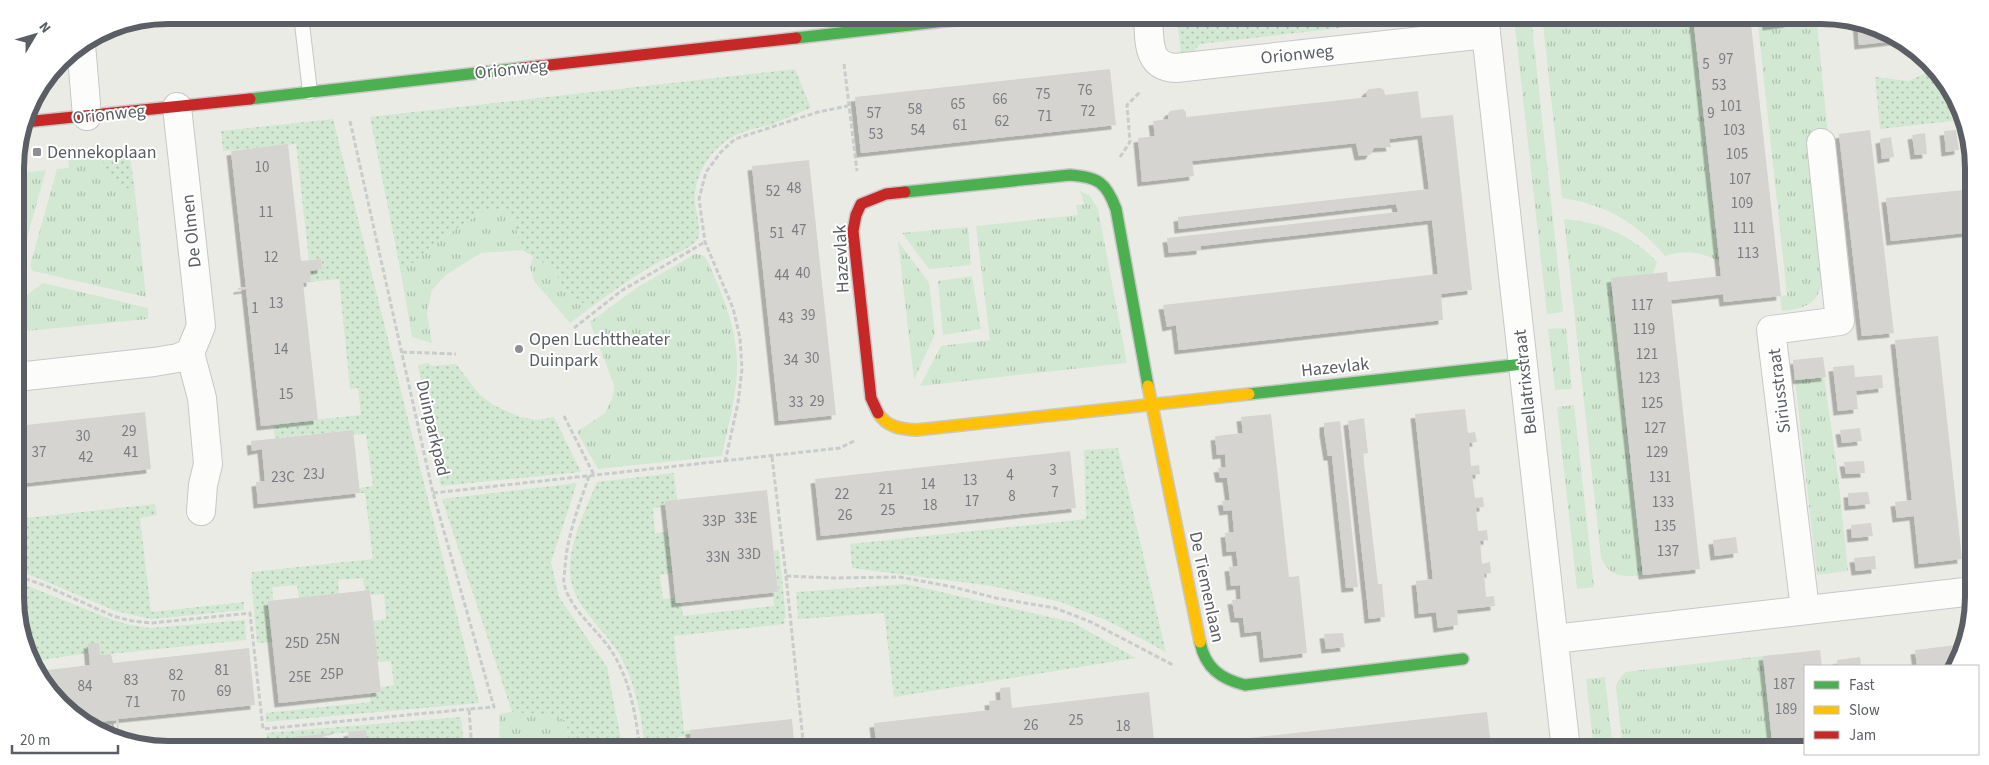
<svg xmlns="http://www.w3.org/2000/svg" width="1989" height="765" viewBox="0 0 1989 765" font-family="'Source Sans 3',sans-serif">
<style>
.grass{fill:url(#grass-tufts)}
.garden{fill:url(#garden-dots)}
.building{fill:#d5d4d1;filter:url(#shadow)}
.lines{fill:none;stroke-linecap:round;stroke-linejoin:round}
.lane-casing{stroke:#c7c8c6;stroke-width:16}
.street-casing{stroke:#c7c8c6;stroke-width:30}
.fast-casing{stroke:#c8c8c7;stroke-width:14}
.slow-casing{stroke:#c8c8c7;stroke-width:14}
.jam-casing{stroke:#c8c8c7;stroke-width:14}
.path{stroke:#c8ccca;stroke-width:3;stroke-dasharray:5 2.5;stroke-linecap:butt}
.lane{stroke:#fcfcfb;stroke-width:14}
.street{stroke:#fcfcfb;stroke-width:28}
.fast{stroke:#4caf50;stroke-width:11}
.slow{stroke:#ffc107;stroke-width:11}
.jam{stroke:#c62828;stroke-width:11}
.poi-dot{fill:#8d8f92;stroke:#fff;stroke-width:2}
.labels{text-anchor:middle;stroke-width:4;stroke-linejoin:round;paint-order:stroke}
.number-label{font-size:15px;fill:#7a7c80}
.street-label{font-size:18px;fill:#5b5e64;stroke:#fff}
.poi-label{font-size:18px;fill:#5b5e64;stroke:#fff;text-anchor:start}
.rim{fill:none;stroke:#5b5e64;stroke-width:6}
</style>
<defs>
<pattern id="grass-tufts" width="24" height="20" patternUnits="userSpaceOnUse" patternTransform="scale(1.25)"><rect width="24" height="20" fill="#d2e8d2"/><path d="M3 7l-1-3M5 7V3M7 7l1-3M15 17l-1-3M17 17v-4M19 17l1-3" fill="none" stroke="#adbfae"/></pattern>
<pattern id="garden-dots" width="8" height="8" patternUnits="userSpaceOnUse" patternTransform="scale(1.25)"><rect width="8" height="8" fill="#d2e8d2"/><path d="M2 2h.1M6 6h.1" fill="none" stroke="#adbfae" stroke-width="1.8" stroke-linecap="round"/></pattern>
<filter id="shadow"><feDropShadow dx="-4.5" dy="4.5" stdDeviation="0" flood-color="#0004"/></filter>
</defs>
<rect width="100%" height="100%" fill="#ebebe6"/>
<!-- grass -->
<g class="grass">
<path d="M1542,15H1693L1720,262C1702,252 1685,249 1665,256C1636,222 1607,205 1562,198Z"/>
<path d="M1789,15H1816L1828,135L1808,138L1822,275C1822,302 1806,309 1782,311L1780,296L1787,295L1758,25L1789,23Z"/>
<path d="M1531,16L1563,312L1547,314L1514,18Z"/>
<path d="M100,153C106,171 117,184 135,192L146,297L33,271L30,266L57,169L69,168L68,157Z"/>
<path d="M46,170L20,263L16,266L15,174Z"/>
<path d="M1080,191L1090,196L1098,209L1127,363L920,386L941,346L990,340L976,226L1078,215L1076,205L1084,204Z"/>
<path d="M511,209L522,250L481,253L446,275L432,290L427,313L432,343L412,337L401,273L441,239L485,210Z"/>
<path d="M1564,219C1600,222 1632,235 1657,262L1653,274L1611,279L1643,575C1624,577 1609,578 1601,557Z"/>
<path d="M968,227L971,265L929,269L902,233Z"/>
<path d="M898,241L929,283L935,334L914,380Z"/>
<path d="M695,254C702,254 705,256 708,262C722,294 736,326 737,361C738,393 728,425 722,456L598,469L577,432L605,413L613,396L614,385L590,322L638,287Z"/>
<path d="M533,257L552,268L566,291L590,308L570,323L534,281L530,267Z"/>
<path d="M972,276L981,329L943,335L938,281Z"/>
<path d="M43,283L148,308V319L16,332V303Z"/>
<path d="M1566,328L1572,389L1555,390L1548,329Z"/>
<path d="M1824,377L1838,475L1848,571L1817,575L1795,380Z"/>
<path d="M1574,405L1594,587L1577,589L1557,407Z"/>
<path d="M1763,656L1773,750H1623L1616,687L1618,681L1625,672Z"/>
<path d="M1605,677L1613,750H1594L1586,679Z"/>
<path d="M512,712L551,715L567,721L568,739L561,750H500L499,714Z"/>
</g>
<!-- garden -->
<g class="garden">
<path d="M1287,15H1444L1445,16L1200,44L1191,54L1181,55L1178,27Z"/>
<path d="M795,69L811,108C797,113 783,120 769,125C758,128 746,130 736,135C711,147 693,176 695,203C696,213 703,233 697,240C687,251 669,256 657,263C634,276 612,292 590,308L566,291L552,268L522,250L510,209L485,210L441,239L401,273L370,117Z"/>
<path d="M1934,69H1937L1942,74L1961,120L1880,129L1875,77L1909,81Z"/>
<path d="M333,119L479,703L266,722V713L370,702V693L381,692V687L394,685L391,661L377,662L373,621L386,619L384,594L371,595L370,591H365L363,578L338,580L339,594L299,598L297,585L272,587L273,600L268,601L273,642L257,643L251,577H252V572L373,559L365,493H360L359,488L373,486L366,434L353,435V430L275,438L273,424L361,415L358,388L350,389L339,279L311,282L310,271L322,269L321,259L309,260L296,144L223,151L221,131Z"/>
<path d="M129,149L135,192C113,182 107,175 100,153Z"/>
<path d="M428,363L432,366L456,364L479,394L493,405L520,417L537,420L554,417L581,472L441,486L418,365Z"/>
<path d="M1118,448L1166,652L1110,622L1061,602L992,586L852,568L850,544L1086,519L1084,450Z"/>
<path d="M674,473L677,500L666,501V506L653,508L655,533L669,532L673,573L660,575L663,599L676,598V603H681L683,616L774,606L773,593L778,592L774,551L779,550L786,618L784,619L785,624L674,636L684,731L690,730L691,735L677,737L679,750H645C642,718 636,683 619,654C603,627 573,607 570,574C568,544 586,509 597,482Z"/>
<path d="M577,483L551,562L559,597L607,667L623,750H561L568,739L567,721L551,715L512,712L442,499Z"/>
<path d="M155,504L157,515L140,518L151,612L244,602V610L151,619L132,615L113,610L40,579L18,571L17,519Z"/>
<path d="M18,582L110,619L130,625L150,628L245,620L246,640L100,655L89,653L34,661L18,627Z"/>
<path d="M906,584L1072,622L1136,658L894,697L884,613L798,619L796,592Z"/>
<path d="M461,717L464,750H368L365,730L268,742L266,733Z"/>
</g>
<!-- building -->
<g class="building">
<path d="M1693,15H1750L1781,296L1724,302L1723,294L1671,300L1700,569L1643,575L1611,278L1667,272L1668,282L1721,276Z"/>
<path d="M1766,15H1788L1789,23L1767,26Z"/>
<path d="M1857,21L1871,23L1903,40L1859,45Z"/>
<path d="M1110,69L1116,125L861,153L855,97Z"/>
<path d="M1380,88L1384,90L1385,95L1418,91L1421,118L1453,115L1472,290L1441,294L1443,320L1179,350L1176,325L1167,327L1163,305L1438,274L1432,220L1201,246V250L1169,253L1167,238L1398,212L1396,204L1179,229L1178,217L1429,189L1422,135L1389,139L1391,147L1374,148L1370,155L1359,156L1356,143L1192,161L1194,176L1142,182L1138,138L1155,136L1153,121L1168,119V114L1170,111L1183,109L1186,112V117L1351,99L1367,97L1366,92L1369,89Z"/>
<path d="M1870,130L1894,333L1862,336L1839,134Z"/>
<path d="M1956,130L1959,150L1946,152L1944,131Z"/>
<path d="M1925,133L1927,154L1915,155L1912,135Z"/>
<path d="M1891,137L1894,157L1882,159L1880,139Z"/>
<path d="M288,144L301,261L321,259L322,269L310,271L311,282L303,283L318,420L261,426L246,289L238,290V288L246,287L231,151Z"/>
<path d="M809,160L836,415L779,421L752,166Z"/>
<path d="M1973,189V232L1891,241L1886,198Z"/>
<path d="M1938,336L1962,559L1919,564L1914,516L1897,518L1895,502L1912,500L1895,340Z"/>
<path d="M1823,357L1826,377L1795,380L1793,360Z"/>
<path d="M1854,365L1855,377L1882,375L1883,388L1856,391L1858,409L1838,411L1833,367Z"/>
<path d="M1465,409L1468,433L1475,432L1477,442L1469,443L1471,466L1479,465L1480,474L1472,475L1475,498L1483,497L1484,507L1476,508L1478,531L1487,530L1488,540L1480,541L1482,564L1490,562L1491,573L1484,574L1486,597L1494,596L1495,606L1457,610L1458,625L1438,628L1436,612L1419,614L1416,581L1433,579L1415,414Z"/>
<path d="M145,412L151,469L17,484V426Z"/>
<path d="M1271,414L1289,577L1299,576L1307,653L1264,658L1261,631L1245,633L1243,618H1235L1232,600L1241,599L1240,585L1231,586L1229,567L1238,566L1236,551L1227,552L1225,533L1234,532L1232,510L1224,511L1222,501L1230,500L1227,478H1220L1218,468L1226,467L1225,454L1217,455L1215,436L1243,433L1241,417Z"/>
<path d="M1364,418L1368,453L1363,454L1378,584H1382L1385,617L1369,619L1348,421Z"/>
<path d="M1340,421L1358,587L1346,588L1332,456H1328L1324,431V423Z"/>
<path d="M1860,428L1862,441L1842,443L1840,430Z"/>
<path d="M353,430L360,493L258,504L256,482L265,481L262,449L252,451L251,441Z"/>
<path d="M1070,451L1076,508L821,536L815,479Z"/>
<path d="M1864,461L1865,473L1846,474L1844,462Z"/>
<path d="M767,490L778,592L676,603L665,501Z"/>
<path d="M1868,492L1870,504L1849,506L1848,493Z"/>
<path d="M1871,523L1873,536L1852,538L1851,525Z"/>
<path d="M1736,537L1738,553L1715,556L1713,540Z"/>
<path d="M1875,556L1876,569L1856,571L1854,558Z"/>
<path d="M370,590L381,692L279,703L268,601Z"/>
<path d="M1343,633L1345,647L1326,649L1324,634Z"/>
<path d="M99,643L100,655L111,654L113,663L249,648L255,705L118,719L119,729L117,730L116,720L89,723L53,698L39,671L90,665L88,644Z"/>
<path d="M1965,644H1966V647L1956,666H1917L1915,650Z"/>
<path d="M1820,650L1822,666H1805V750H1773L1763,656Z"/>
<path d="M1860,657L1861,666H1838L1837,660Z"/>
<path d="M1010,687L1012,708L1149,692L1155,749L877,750L874,723L990,710L989,701L1001,700L1000,688Z"/>
<path d="M1487,712L1491,745L1522,742L1523,750H1223L1222,741Z"/>
<path d="M792,719L794,741L785,742L786,750H692L690,730Z"/>
<path d="M366,730L368,750H350L348,732Z"/>
<path d="M332,733V735L324,736L326,750H268V742L259,743V741Z"/>
</g>
<g class="lines">
<!-- lane casing -->
<g class="lane-casing">
<path id="lane" d="M301,15L310,92"/>
</g>
<!-- street casing -->
<g class="street-casing">
<g id="street">
<path d="M1148,15C1150,38 1145,67 1176,68L1486,34"/>
<path d="M1484,15L1566,750"/>
<path d="M81,44L87,116"/>
<path d="M190,353L202,398L208,464L203,485L201,511"/>
<path d="M17,377L154,362L178,358L190,353L201,326L177,107"/>
<path d="M1805,609L1771,330L1840,321L1821,143"/>
<path d="M1554,639L1974,591"/>
</g>
</g>
<!-- fast casing -->
<g class="fast-casing">
<g id="fast">
<path d="M796,38L998,15"/>
<path d="M250,99L522,68"/>
<path d="M905,192L1070,175C1098,177 1106,182 1116,209L1148,386"/>
<path d="M1249,394L1523,364"/>
<path d="M1200,642C1205,668 1221,679 1245,685L1463,659"/>
</g>
</g>
<!-- slow casing -->
<g class="slow-casing">
<g id="slow">
<path d="M1148,386L1200,642"/>
<path d="M878,413C887,427 900,429 916,430L1249,394"/>
</g>
</g>
<!-- jam casing -->
<g class="jam-casing">
<g id="jam">
<path d="M522,68L796,38"/>
<path d="M25,122L250,99"/>
<path d="M878,413L871,398L853,231L856,215L861,204L886,194L905,192"/>
</g>
</g>
<!-- path -->
<g class="path">
<path d="M844,64L857,171"/>
<path d="M350,121L433,493L494,707L469,709L472,750"/>
<path d="M1120,157L1130,142L1127,105L1141,91"/>
<path d="M574,328L621,291L705,242"/>
<path d="M402,352L456,354"/>
<path d="M564,416L594,475"/>
<path d="M772,457L786,576L833,578L900,577L953,587L996,598L1055,608L1091,622L1173,665"/>
<path d="M725,462L738,403L742,369L740,338L733,308L705,242L699,199L706,172L721,152L735,139L818,112L848,106"/>
<path d="M589,476C579,506 567,535 565,568C565,572 563,578 564,583C569,610 601,632 614,655C631,684 636,717 640,750"/>
<path d="M433,493L840,448L856,440"/>
<path d="M18,576L46,586L113,616L132,621L151,623L250,613L263,729L469,709"/>
<path d="M786,576L804,750"/>
</g>
<!-- lane -->
<use href="#lane" class="lane"/>
<!-- street -->
<use href="#street" class="street"/>
<!-- fast -->
<use href="#fast" class="fast"/>
<!-- slow -->
<use href="#slow" class="slow"/>
<!-- jam -->
<use href="#jam" class="jam"/>
</g>
<!-- markers -->
<g class="poi-dot">
<rect x="32" y="147" width="10" height="10" rx="2.5"/>
<circle cx="519" cy="349" r="5"/>
</g>
<g class="labels">
<!-- number labels -->
<g class="number-label">
<text x="1726" y="64">97</text>
<text x="1706" y="69">5</text>
<text x="1719" y="90">53</text>
<text x="1085" y="95">76</text>
<text x="1043" y="99">75</text>
<text x="1000" y="104">66</text>
<text x="958" y="109">65</text>
<text x="1731" y="111">101</text>
<text x="915" y="114">58</text>
<text x="1088" y="116">72</text>
<text x="874" y="118">57</text>
<text x="1711" y="118">9</text>
<text x="1045" y="121">71</text>
<text x="1002" y="126">62</text>
<text x="960" y="130">61</text>
<text x="918" y="135">54</text>
<text x="1734" y="135">103</text>
<text x="876" y="139">53</text>
<text x="1737" y="159">105</text>
<text x="262" y="172">10</text>
<text x="1740" y="184">107</text>
<text x="794" y="193">48</text>
<text x="773" y="196">52</text>
<text x="1742" y="208">109</text>
<text x="266" y="217">11</text>
<text x="1744" y="233">111</text>
<text x="799" y="235">47</text>
<text x="777" y="238">51</text>
<text x="1748" y="258">113</text>
<text x="271" y="262">12</text>
<text x="803" y="278">40</text>
<text x="782" y="280">44</text>
<text x="276" y="308">13</text>
<text x="1642" y="310">117</text>
<text x="255" y="313">1</text>
<text x="808" y="320">39</text>
<text x="786" y="323">43</text>
<text x="1644" y="334">119</text>
<text x="281" y="354">14</text>
<text x="1647" y="359">121</text>
<text x="812" y="363">30</text>
<text x="791" y="365">34</text>
<text x="1649" y="383">123</text>
<text x="286" y="399">15</text>
<text x="817" y="406">29</text>
<text x="796" y="407">33</text>
<text x="1652" y="408">125</text>
<text x="1655" y="433">127</text>
<text x="129" y="436">29</text>
<text x="83" y="441">30</text>
<text x="39" y="457">37</text>
<text x="131" y="457">41</text>
<text x="1657" y="457">129</text>
<text x="86" y="462">42</text>
<text x="1053" y="475">3</text>
<text x="314" y="479">23J</text>
<text x="1010" y="480">4</text>
<text x="283" y="482">23C</text>
<text x="1660" y="482">131</text>
<text x="970" y="485">13</text>
<text x="928" y="489">14</text>
<text x="886" y="494">21</text>
<text x="1055" y="497">7</text>
<text x="842" y="499">22</text>
<text x="1012" y="501">8</text>
<text x="972" y="506">17</text>
<text x="1663" y="507">133</text>
<text x="930" y="510">18</text>
<text x="888" y="515">25</text>
<text x="845" y="520">26</text>
<text x="746" y="523">33E</text>
<text x="714" y="526">33P</text>
<text x="1665" y="531">135</text>
<text x="1668" y="556">137</text>
<text x="749" y="559">33D</text>
<text x="718" y="562">33N</text>
<text x="328" y="644">25N</text>
<text x="297" y="648">25D</text>
<text x="222" y="675">81</text>
<text x="332" y="679">25P</text>
<text x="176" y="680">82</text>
<text x="300" y="682">25E</text>
<text x="131" y="685">83</text>
<text x="1784" y="689">187</text>
<text x="85" y="691">84</text>
<text x="224" y="696">69</text>
<text x="178" y="701">70</text>
<text x="133" y="707">71</text>
<text x="1786" y="714">189</text>
<text x="1076" y="725">25</text>
<text x="1031" y="730">26</text>
<text x="1123" y="731">18</text>
</g>
<!-- street labels -->
<g class="street-label">
<text transform="translate(1297 54) rotate(-6)" y="6">Orionweg</text>
<text transform="translate(511 69) rotate(-6)" y="6">Orionweg</text>
<text transform="translate(109 114) rotate(-6)" y="6">Orionweg</text>
<text transform="translate(191 231) rotate(-96)" y="6">De Olmen</text>
<text transform="translate(841 259) rotate(-93)" y="6">Hazevlak</text>
<text transform="translate(1335 367) rotate(-6)" y="6">Hazevlak</text>
<text transform="translate(1525 382) rotate(-96)" y="6">Bellatrixstraat</text>
<text transform="translate(1779 391) rotate(-97)" y="6">Siriusstraat</text>
<text transform="translate(433 428) rotate(77)" y="6">Duinparkpad</text>
<text transform="translate(1207 587) rotate(78)" y="6">De Tiemenlaan</text>
</g>
<!-- poi labels -->
<g class="poi-label">
<text x="47" y="158">Dennekoplaan</text>
<text x="529" y="345">Open Luchttheater<tspan x="529" dy="21">Duinpark</tspan></text>
</g>
</g>
<!-- crop -->
<path d="M0 0H1989V765H0ZM168 24H1821A144 144 0 0 1 1965 168V597A144 144 0 0 1 1821 741H168A144 144 0 0 1 24 597V168A144 144 0 0 1 168 24Z" fill="#fff" fill-rule="evenodd"/>
<path class="rim" d="M168 24H1821A144 144 0 0 1 1965 168V597A144 144 0 0 1 1821 741H168A144 144 0 0 1 24 597V168A144 144 0 0 1 168 24Z"/>
<!-- legend -->
<rect x="1804" y="665" width="175" height="90" fill="#ffffff" stroke="#bdbfc1"/>
<rect x="1814" y="681" width="25" height="8" fill="#4caf50" stroke="#bdbfc1"/>
<text x="1849" y="690" font-size="15" fill="#5b5e64">Fast</text>
<rect x="1814" y="706" width="25" height="8" fill="#ffc107" stroke="#bdbfc1"/>
<text x="1849" y="715" font-size="15" fill="#5b5e64">Slow</text>
<rect x="1814" y="731" width="25" height="8" fill="#c62828" stroke="#bdbfc1"/>
<text x="1849" y="740" font-size="15" fill="#5b5e64">Jam</text>
<!-- north arrow -->
<g transform="translate(35 35) rotate(52)" stroke="#ffffff" stroke-width="4" paint-order="stroke">
<path d="M0-4L9 19L0 12L-9 19Z" fill="#5b5e64"/>
<text y="-8" font-size="14" font-weight="bold" text-anchor="middle" fill="#5b5e64">N</text>
</g>
<!-- scale -->
<path d="M12 745v8h106v-8" fill="none" stroke="#5b5e64" stroke-width="2.5"/>
<text x="20" y="745" font-size="15" fill="#5b5e64" stroke="#ffffff" stroke-width="4" paint-order="stroke">20 m</text>
</svg>
